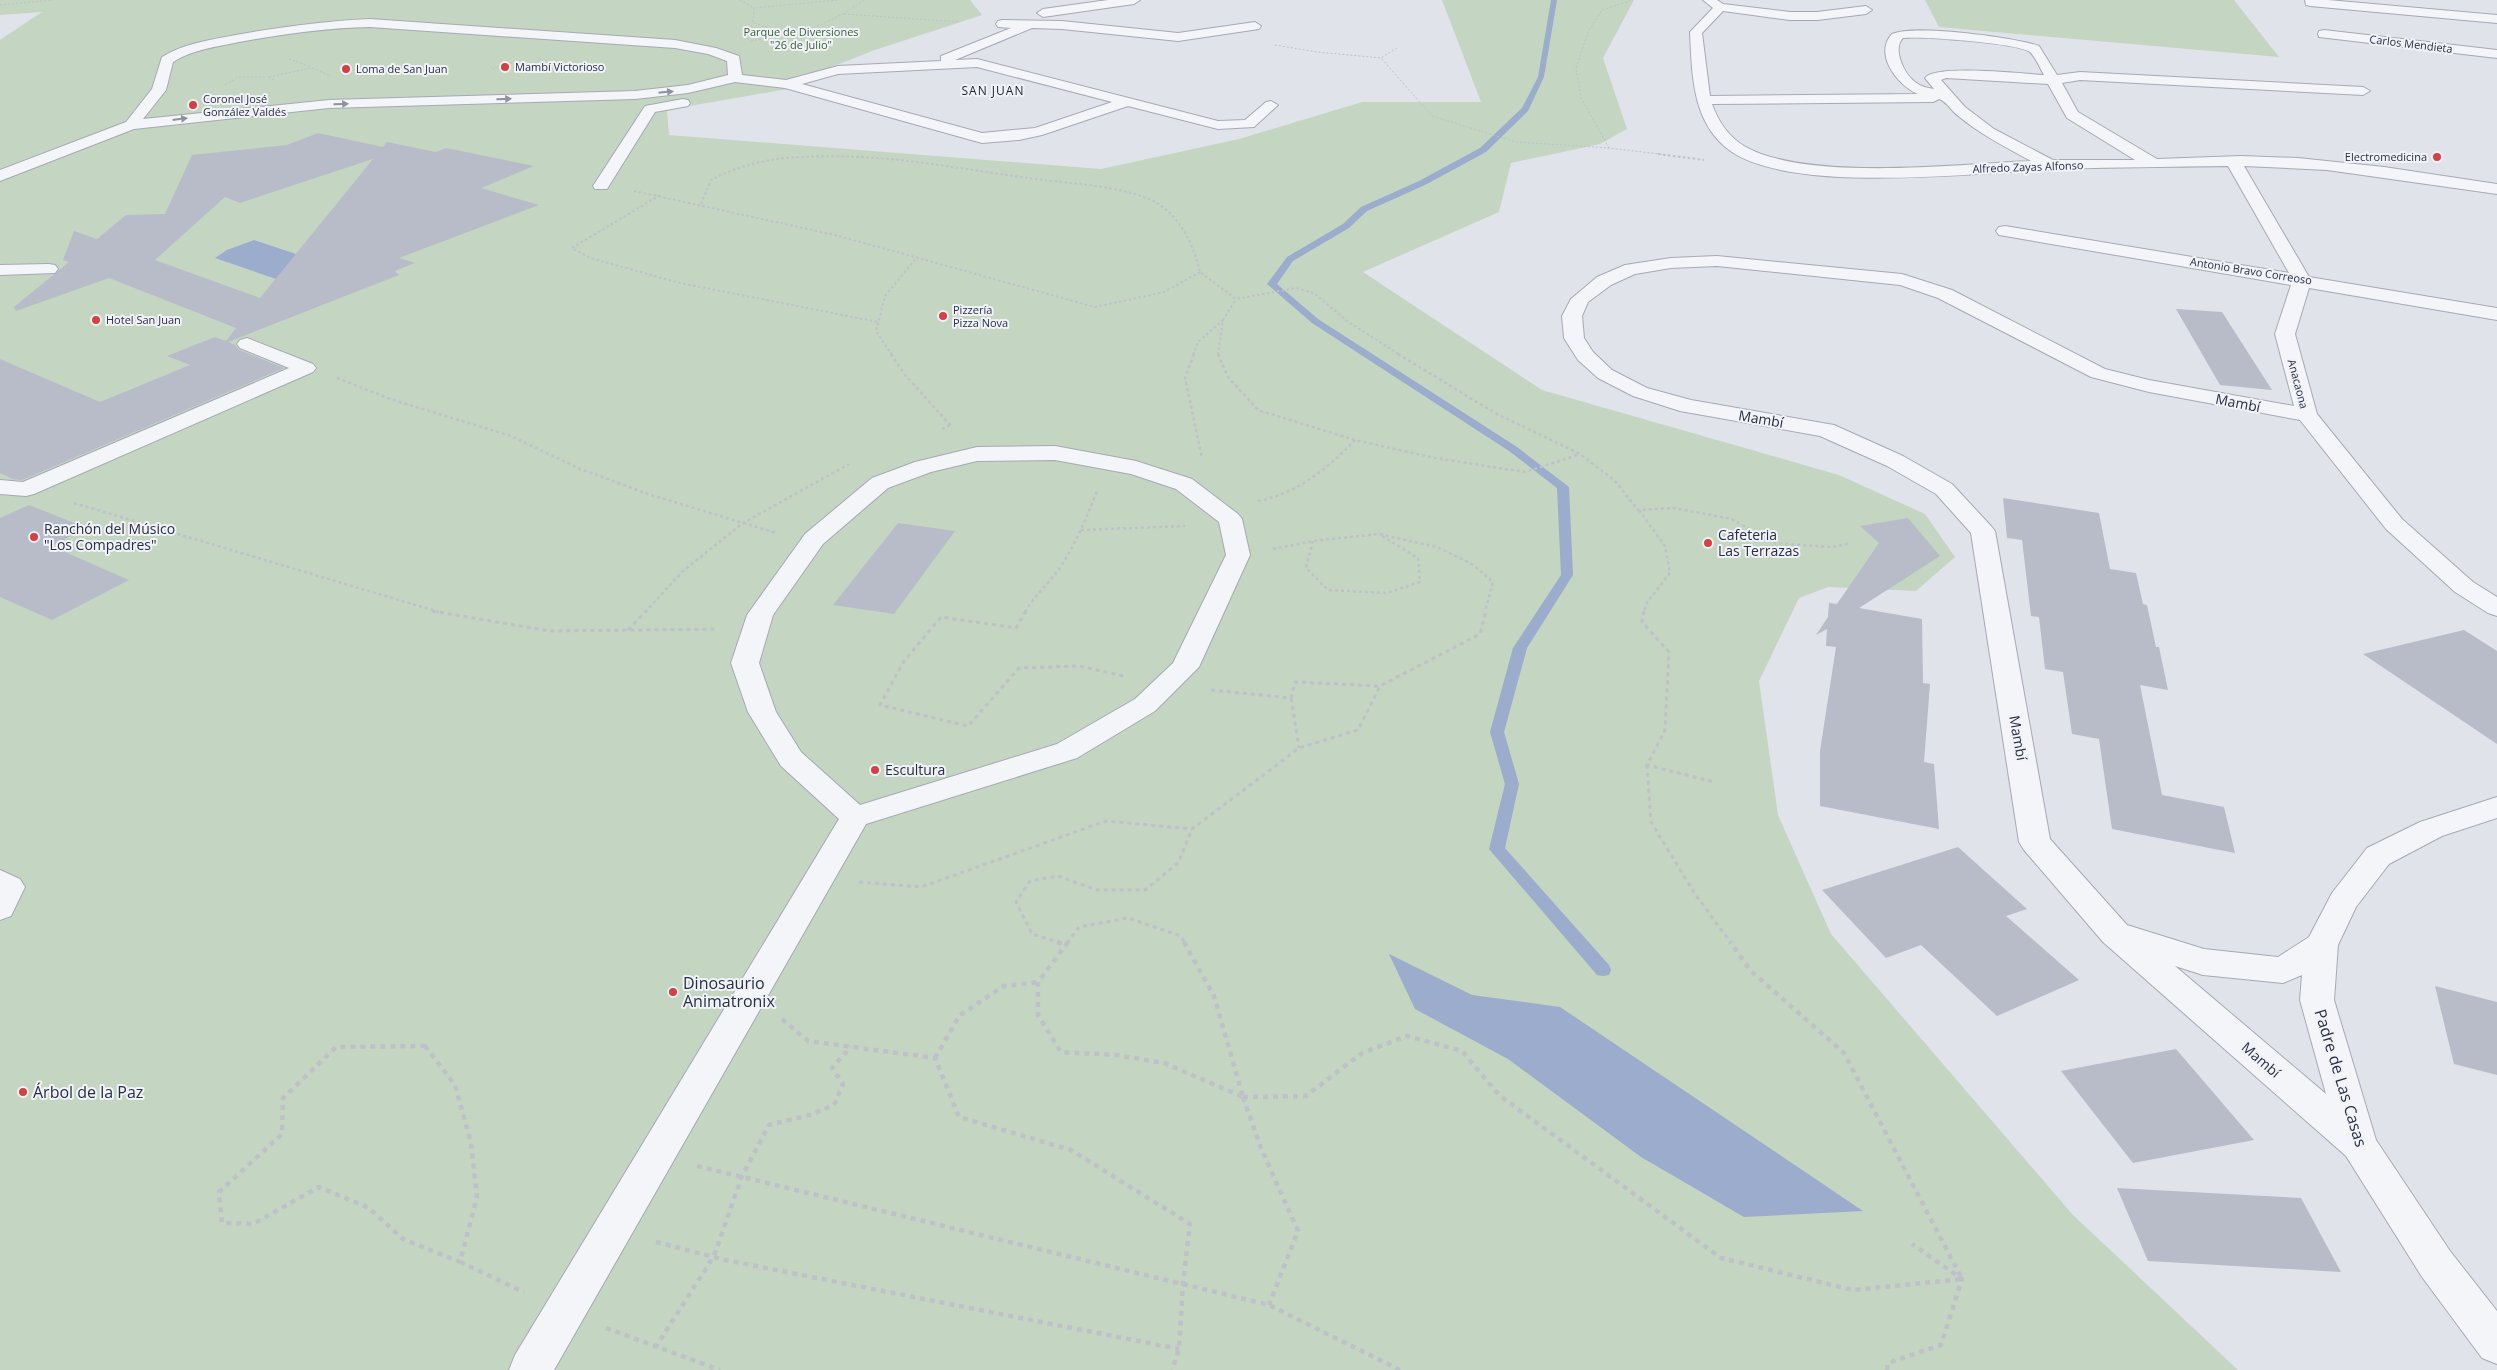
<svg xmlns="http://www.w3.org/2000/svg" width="2497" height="1370" viewBox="0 0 2497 1370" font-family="'Open Sans',sans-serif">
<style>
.green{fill:#c4d5c2}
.water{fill:#9baccc}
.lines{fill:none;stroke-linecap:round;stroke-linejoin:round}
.stream{fill:#9baccc;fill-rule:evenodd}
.building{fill:#b8bcc8;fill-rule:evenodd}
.minor-casing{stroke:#a6a9b5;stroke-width:2}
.path-far4{stroke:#bfc1c9;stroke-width:1;stroke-dasharray:2 2;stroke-linecap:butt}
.path-far3{stroke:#bfc1c9;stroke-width:2;stroke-dasharray:2.5 2.5;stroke-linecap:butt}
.path-far2{stroke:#bfc1c9;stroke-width:2.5;stroke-dasharray:3 3;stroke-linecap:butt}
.path-far1{stroke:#bfc1c9;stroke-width:3;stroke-dasharray:4 4;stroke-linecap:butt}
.path{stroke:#bfc1c9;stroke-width:4.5;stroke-dasharray:5 5;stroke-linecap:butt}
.minor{fill:#f4f5f8;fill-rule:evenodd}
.oneway{fill:#8e929e}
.poi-dot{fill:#d44143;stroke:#f1f3f8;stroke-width:2}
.labels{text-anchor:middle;stroke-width:4;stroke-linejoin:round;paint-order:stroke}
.far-park-label{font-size:11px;fill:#375f35;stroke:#f1f3f8}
.far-street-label{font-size:11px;fill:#282e43;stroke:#f1f3f8}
.far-poi-label{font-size:11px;fill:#282e43;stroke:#f1f3f8;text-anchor:start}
.far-neighbourhood-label{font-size:12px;letter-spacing:1px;fill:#1b2034;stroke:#f1f3f8}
.street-label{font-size:14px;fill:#282e43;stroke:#f1f3f8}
.poi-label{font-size:14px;fill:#282e43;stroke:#f1f3f8;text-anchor:start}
.near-poi-label{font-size:16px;fill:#282e43;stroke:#f1f3f8;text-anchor:start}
.near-street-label{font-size:16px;fill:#282e43;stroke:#f1f3f8}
</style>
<rect width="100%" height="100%" fill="#e1e3ea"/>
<!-- green -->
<g class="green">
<path d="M0,0H970L982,15L872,51L796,81L784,79L771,82L793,88L667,110L669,135L1101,169L1239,139L1362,102H1481L1442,0H1634L1603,58L1627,129L1600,144L1511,163L1499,212L1363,272L1542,390L1839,475L1925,514L1955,557L1916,591L1828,587L1799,598L1759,681L1778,815L1831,934L2073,1215L2238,1370H0V40L42,12L0,15Z"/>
<path d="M1925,0H2234L2279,57L1939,27Z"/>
</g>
<!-- water -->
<g class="water">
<path d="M254,240L323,263L279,280L215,258L227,250Z"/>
<path d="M1389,954L1472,995L1560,1007L1863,1211L1744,1217L1641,1157L1508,1059L1415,1009Z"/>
</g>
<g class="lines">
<!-- stream -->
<path class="stream" d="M1551,0H1557L1544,77L1528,111L1486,152L1425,185L1367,211L1349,228L1293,261L1277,284L1318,319L1517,447L1569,487L1573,575L1527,648L1504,732L1519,784L1505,848L1609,965L1611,970L1609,975L1603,976L1597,975L1489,849L1505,784L1490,732L1513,648L1561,575L1557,488L1509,451L1312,323L1267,284L1287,257L1343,224L1361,207L1419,181L1480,148L1522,108L1538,77Z"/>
</g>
<!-- building -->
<g class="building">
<path d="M318,133L383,147L387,142L436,152L446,148L534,166L481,188L539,205L399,258L415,263L395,271L399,275L228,342L235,345L239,350L284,368L22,480L13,479L0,473V359L100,402L190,365L167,356L215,337L226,341L236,328L109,278L16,311L14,307L69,262L63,260L74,231L97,239L126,215L165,214L192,155L287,145ZM373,159L260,298L155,260L225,197L240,203Z"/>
<path d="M2176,309L2222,312L2272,390L2220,385Z"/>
<path d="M2003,498L2099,513L2110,569L2136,573L2143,604L2147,605L2156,647H2159L2168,690L2140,685L2162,795L2224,807L2235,853L2112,829L2099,739L2072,734L2063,672L2045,669L2039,617L2031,616L2022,540L2007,538Z"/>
<path d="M29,505L87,528L51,546L129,580L52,620L0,597V518Z"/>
<path d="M1908,518L1940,556L1859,608L1922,619L1923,683L1930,684L1924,762L1934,764L1939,829L1820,806V751L1836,647L1826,646L1827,629L1816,635L1828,617L1829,603L1837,604L1879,543L1860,526Z"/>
<path d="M898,523L955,531L894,614L833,605Z"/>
<path d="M2464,630L2497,651V744L2363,654Z"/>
<path d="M1958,847L2027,909L2006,916L2079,980L1997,1016L1921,945L1886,958L1822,890Z"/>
<path d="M2435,986L2497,1002V1075L2454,1064Z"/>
<path d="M2176,1049L2254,1140L2133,1163L2061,1071Z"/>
<path d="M2117,1188L2301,1198L2341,1272L2148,1261Z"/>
</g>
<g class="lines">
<!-- minor casing -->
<g class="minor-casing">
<g id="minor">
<path d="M1108,0H1140L1134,4L1043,17L1037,13L1043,9Z"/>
<path d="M1703,0H1717L1723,4L1790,12H1817L1866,6L1872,10L1866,14L1817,20H1790L1723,11L1702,33L1710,96L1918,94C1898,86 1873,54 1892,34C1914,24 2014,37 2039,46L2057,75L2080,72L2363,87L2370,91L2363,95L2080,80L2062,83L2078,112L2157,159L2241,156L2298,158L2384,167L2497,184V194L2327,170L2244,166L2309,277L2497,308V320L2309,288L2295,334L2317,414L2402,519L2473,582L2497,597V616L2488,613L2455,592L2386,529L2300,420L2149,392L2091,377L1938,298L1900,285L1717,266L1671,268L1635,274L1611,285L1588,302L1582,316L1584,338L1593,352L1612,370L1647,388L1691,400L1834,425L1903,456L1952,484L1991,526L1995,531L2050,839L2127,925L2204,949L2278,957L2309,937L2332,893L2367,848L2420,822L2497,797V818L2442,836L2389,864L2356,907L2338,945L2334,1000L2376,1140L2450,1251L2497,1311V1364L2482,1358L2422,1277L2346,1156L2103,942L2024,850L2019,842L1971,533L1936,494L1887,466L1820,436L1680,411L1633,396L1598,378L1578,360L1564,338L1562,316L1571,299L1597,277L1625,265L1671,258L1717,256L1902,274L1952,290L2105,369L2149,380L2294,406L2275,334L2291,285L2005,236L1999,235L1996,231L1999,227L2005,226L2289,273L2228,166C2173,167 2117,167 2062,169C1982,172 1797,195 1732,152C1692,125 1692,75 1690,32L1713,8ZM1903,38C1920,36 2018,43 2030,52C2036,58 2040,68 2044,75C2023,74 1936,64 1925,78L1934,89C1927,88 1920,86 1915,82C1904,74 1892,49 1903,38ZM1946,78L2048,84L2067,118L2135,160H2053L1994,129L1965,107L1941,80ZM1939,99C1947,102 1950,109 1957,115C1980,134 2005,147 2031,161C1959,164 1806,182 1744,146C1729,137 1718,121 1712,104L1933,102ZM2175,966L2203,975L2283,983L2302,975L2300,1000L2326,1094Z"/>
<path d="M2305,0H2328L2497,15V23L2310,6L2306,5Z"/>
<path d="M370,19L675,40L716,48L739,56L742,75L786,80L838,66L941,61V56L1011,28L998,27L996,24L998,21L1002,20L1062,21L1178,33L1255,22L1261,26L1259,29L1178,41L1062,29L1032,28L955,60L977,59L1218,121L1245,120L1266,102L1271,101L1278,105L1254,127L1218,129L1128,106L1042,135L1019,140L982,143L785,88L735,82L688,93L635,99L329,108L134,129L0,181V170L126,122L152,89L162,57C185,43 210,40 236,35C280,27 325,21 370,19ZM370,27L675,48L708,54L727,61L728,75L688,85L635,91L329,100L143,119L166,90L173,62C194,49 216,47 239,42C283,34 326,28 370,27ZM977,67L1112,102L1035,128L982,133L802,84L838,74Z"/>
<path d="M2324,30L2497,50V58L2319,37L2318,34L2319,31Z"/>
<path d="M683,99L688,100L690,103L688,106L655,112L607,189H595L593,186L645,106Z"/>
<path d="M49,264L55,265L58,269L55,273L0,275V265Z"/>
<path d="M247,338L313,364L316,368L313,372L34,494L26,496L0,494V480L23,482L289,368L240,348L237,344L240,340Z"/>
<path d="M1055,446L1136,461L1192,479L1238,514L1242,519L1250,555L1199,667L1155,711L1077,758L866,824L554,1370H509L515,1355L839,819L781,766L748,712L731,663L747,615L805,534L872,478L915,462L977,447ZM1055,460L1131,474L1176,489L1219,522L1226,555L1173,663L1135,699L1057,744L860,805L801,752L776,712L759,663L773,615L823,544L888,488L931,472L977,461Z"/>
<path d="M0,870L20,879L25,887L11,916L0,920Z"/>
</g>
</g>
<!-- path-far4 -->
<g class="path-far4">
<path d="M740,0L754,8"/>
<path d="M0,5L53,0"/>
<path d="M844,14L960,22"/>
<path d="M783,32L753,23L754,8L838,0"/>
<path d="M751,41L812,29L843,14L864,0"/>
<path d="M1275,45L1317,52L1381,58"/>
<path d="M1397,48L1381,58L1432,116L1516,142L1609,148L1668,155"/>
<path d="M289,59L312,67"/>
<path d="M495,70L491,68L510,63L524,64"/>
<path d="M274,80L268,77L312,68L331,76"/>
<path d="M225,85L238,77H268"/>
<path d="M1609,148L1581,98L1576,69L1588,32L1602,10L1633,0"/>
</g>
<!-- path-far3 -->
<g class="path-far3">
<path d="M1658,154L1704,160"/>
<path d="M634,191L835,235L1095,307L1164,292L1200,272"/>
<path d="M660,195L572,248L590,258L680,283L878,322"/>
<path d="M701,204L711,180C740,165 769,158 802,157C882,152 964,170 1043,180C1075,184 1130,187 1157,203C1181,218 1194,246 1200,272L1236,299L1296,288L1314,293L1347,321L1400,355"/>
<path d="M892,355L876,331L885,296L917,257"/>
<path d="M1193,355L1198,342L1223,320"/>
<path d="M1218,355L1223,320L1236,299"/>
</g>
<!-- path-far2 -->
<g class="path-far2">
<path d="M891,354L905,375L951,426"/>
<path d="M1194,354L1185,378L1202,458"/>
<path d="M1218,354L1228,377L1258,410L1355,440L1435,458L1525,472L1578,455"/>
<path d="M1398,354L1495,413L1580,454L1615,481L1638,510L1674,508L1732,519L1773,543L1832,547L1851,543"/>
<path d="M337,378L390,399L511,436L580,469L648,494L776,533"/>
<path d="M942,429L950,425"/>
<path d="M1258,501C1298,493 1327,469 1355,440"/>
<path d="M74,503L439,612"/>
<path d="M1639,510L1665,546L1670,573L1646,604L1644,612"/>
<path d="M1081,530L1185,526"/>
<path d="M1313,541L1306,568L1328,590L1387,593L1420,582L1418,558L1382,536"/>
<path d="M1273,549L1313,541L1379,534L1437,547L1472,564L1493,582L1485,612"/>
<path d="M645,612L683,571L743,523L849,464"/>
<path d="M1025,612C1034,596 1048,584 1059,569C1076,544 1086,518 1097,491"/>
</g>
<!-- path-far1 -->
<g class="path-far1">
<path d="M432,611L550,631L718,629"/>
<path d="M1026,611L1016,628L941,617L904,661L880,705L968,726L1019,668L1079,666L1124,676"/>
<path d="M1644,611L1642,622L1669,652L1665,730L1647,765L1714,782"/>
<path d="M628,630L646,611"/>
<path d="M1211,690L1291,698L1295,682L1380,686L1480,634L1486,611"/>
<path d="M1291,698L1299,748"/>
<path d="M1647,765L1651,822L1695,894L1731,943"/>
<path d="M859,882L921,887L1106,821L1192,829"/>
<path d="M1061,943L1032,934L1016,902L1030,881L1058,876L1097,890H1145L1178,863L1192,829L1299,748L1358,730L1380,686"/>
<path d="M1067,943L1079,927L1128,918L1181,936L1185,943"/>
</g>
<!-- path -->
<g class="path">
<path d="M1057,942L1066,945"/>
<path d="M1068,942L1038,982V1015L1061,1052L1116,1055L1164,1063L1243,1097"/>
<path d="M1184,942L1214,996L1243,1097"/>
<path d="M782,1019L808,1041L935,1058L959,1117L1071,1150L1190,1224L1183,1283L1179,1349L1172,1370"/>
<path d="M425,1046L455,1085L471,1143L477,1197L460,1262L403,1239L369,1208L319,1187L253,1224L222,1223L219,1192L282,1134L283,1098L336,1047Z"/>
<path d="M935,1058L960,1015L1004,986L1038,982"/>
<path d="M1243,1097L1261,1148L1298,1231L1269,1305"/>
<path d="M1243,1097L1306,1096L1362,1053L1407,1036L1462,1051L1499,1095L1721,1258L1853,1290L1962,1279L1844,1053L1751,971L1730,942"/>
<path d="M697,1166L1269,1305L1400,1370"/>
<path d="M656,1242L725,1260L1179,1349"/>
<path d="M460,1262L524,1292"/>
<path d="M606,1328L720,1370"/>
<path d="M655,1348L714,1256L742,1176L769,1125L810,1115L834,1105L843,1084L832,1068L851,1047"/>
<path d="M1887,1370L1888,1363L1941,1345L1962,1279L1912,1244"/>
</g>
<!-- minor -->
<use href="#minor" class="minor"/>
</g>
<!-- one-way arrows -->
<defs><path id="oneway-solid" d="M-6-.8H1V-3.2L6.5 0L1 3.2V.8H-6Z" transform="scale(1.25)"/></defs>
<g class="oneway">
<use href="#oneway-solid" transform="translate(666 92) rotate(-6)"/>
<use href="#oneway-solid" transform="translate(504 99) rotate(-2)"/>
<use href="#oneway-solid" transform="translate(341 104) rotate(-2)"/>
<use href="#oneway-solid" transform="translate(180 119) rotate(-7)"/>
</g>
<!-- markers -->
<g class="poi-dot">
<circle cx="505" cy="67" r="5"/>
<circle cx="346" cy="69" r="5"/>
<circle cx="193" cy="105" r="5"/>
<circle cx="2437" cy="157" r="5"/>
<circle cx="943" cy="316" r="5"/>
<circle cx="96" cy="320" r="5"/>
<circle cx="34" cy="537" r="5"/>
<circle cx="1708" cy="543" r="5"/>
<circle cx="875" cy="770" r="5"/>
<circle cx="673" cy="992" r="5"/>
<circle cx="23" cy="1092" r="5"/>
</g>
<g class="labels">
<!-- far-park labels -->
<g class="far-park-label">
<text x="801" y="36">Parque de Diversiones<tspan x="801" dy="13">"26 de Julio"</tspan></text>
</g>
<!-- far-street labels -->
<g class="far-street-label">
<text transform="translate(2411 44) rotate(7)" y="4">Carlos Mendieta</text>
<text transform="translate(2028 167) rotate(-2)" y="4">Alfredo Zayas Alfonso</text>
<text transform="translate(2251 271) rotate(9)" y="4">Antonio Bravo Correoso</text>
<text transform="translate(2298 384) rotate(75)" y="4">Anacaona</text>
</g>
<!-- far-poi labels -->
<g class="far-poi-label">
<text x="515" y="71">Mambí Victorioso</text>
<text x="356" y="73">Loma de San Juan</text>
<text x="203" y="103">Coronel José<tspan x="203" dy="13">González Valdés</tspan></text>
<text x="2427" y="161" text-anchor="end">Electromedicina</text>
<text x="953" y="314">Pizzería<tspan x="953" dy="13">Pizza Nova</tspan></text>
<text x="106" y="324">Hotel San Juan</text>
</g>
<!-- far-neighbourhood labels -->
<g class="far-neighbourhood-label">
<text x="993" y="95">SAN JUAN</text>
</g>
<!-- street labels -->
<g class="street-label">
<text transform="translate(2238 403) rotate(11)" y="5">Mambí</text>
<text transform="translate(1761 419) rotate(10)" y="5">Mambí</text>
<text transform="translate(2018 738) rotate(80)" y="5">Mambí</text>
<text transform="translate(2261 1060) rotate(41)" y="5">Mambí</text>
</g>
<!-- poi labels -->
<g class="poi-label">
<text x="44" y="534">Ranchón del Músico<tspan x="44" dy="16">"Los Compadres"</tspan></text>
<text x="1718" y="540">Cafeteria<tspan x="1718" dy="16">Las Terrazas</tspan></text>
<text x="885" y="775">Escultura</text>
</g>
<!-- near-poi labels -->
<g class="near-poi-label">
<text x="683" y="989">Dinosaurio<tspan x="683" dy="18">Animatronix</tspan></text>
<text x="33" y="1098">Árbol de la Paz</text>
</g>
<!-- near-street labels -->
<g class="near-street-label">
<text transform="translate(2341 1078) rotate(73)" y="6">Padre de Las Casas</text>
</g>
</g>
</svg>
